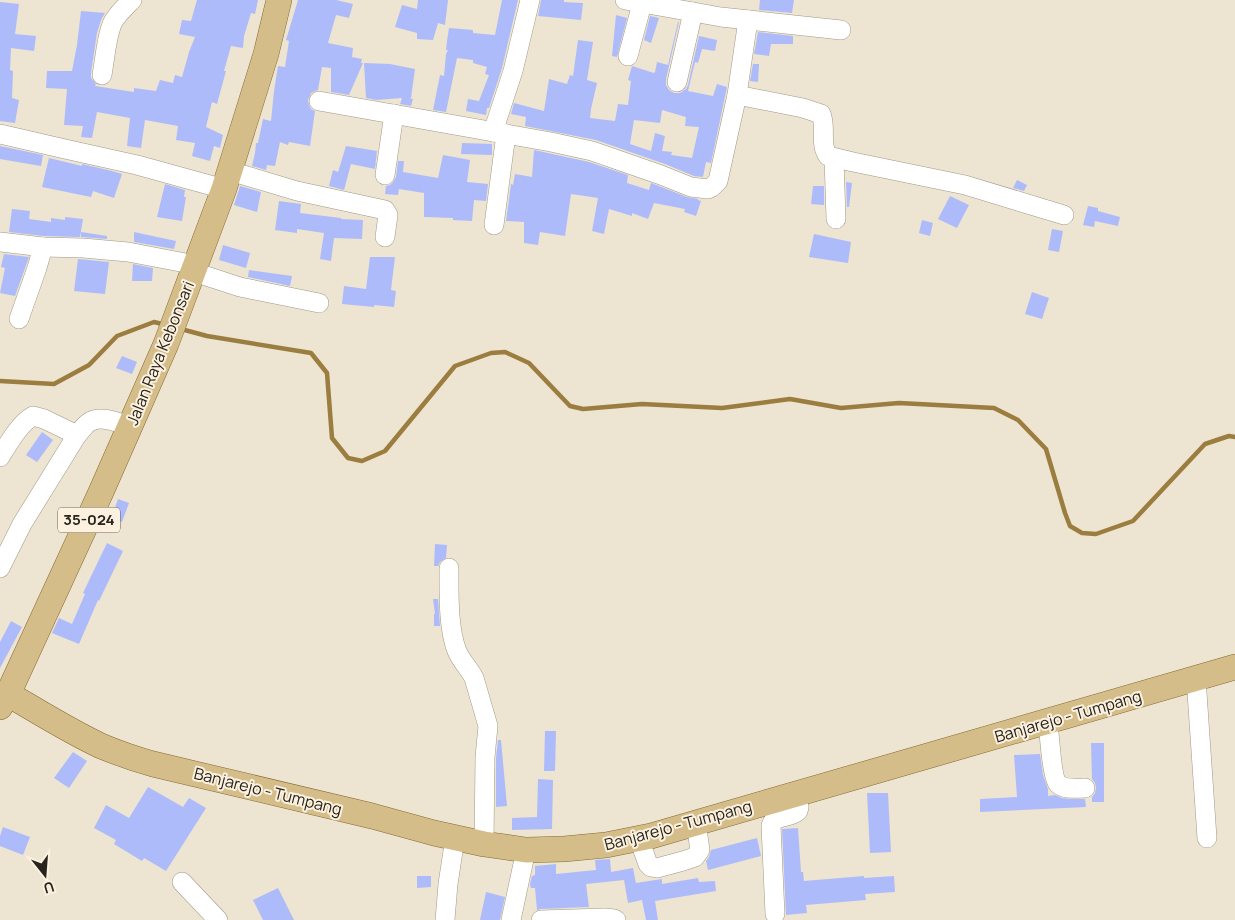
<svg xmlns="http://www.w3.org/2000/svg" width="1235" height="920" viewBox="0 0 1235 920" font-family="Manrope,sans-serif">
<style>
.lines{fill:none;stroke-linecap:round;stroke-linejoin:round}
.stream{stroke:#9a7d3f;stroke-width:4.5}
.building{fill:#aebbfb;fill-rule:evenodd}
.minor-casing{stroke:#a19887;stroke-width:20}
.major-casing{stroke:#856a30;stroke-width:26}
.minor{stroke:#fff;stroke-width:19}
.major{stroke:#d4bd89;stroke-width:25}
.labels{text-anchor:middle;stroke-width:4;stroke-linejoin:round;paint-order:stroke}
.shield{fill:#fbf1de;stroke:#676157;stroke-width:1}
.shield-label{font-size:15px;font-weight:bold;fill:#27231d}
.street-label{font-size:16px;fill:#27231d;stroke:#fbf1de}
</style>
<rect width="100%" height="100%" fill="#ede4d1"/>
<g class="lines">
<!-- stream -->
<g class="stream">
<path d="M181,329L207,336L311,353L327,373L332,438L348,458L362,461L385,451L455,366L491,353L505,352L529,363L570,406L583,409L642,404L722,408L790,399L841,408L899,403L994,408L1018,420L1046,449L1065,513L1070,526L1082,533L1096,534L1133,521L1205,444L1229,436L1235,437"/>
<path d="M0,381L54,384L89,365L117,336L154,322L166,325"/>
</g>
</g>
<!-- building -->
<g class="building">
<path d="M197,0H258L255,14L251,13L244,36L243,48L231,46L224,71H226L217,104L212,102L206,127L223,135L220,148L214,146L210,161L192,156L195,143L176,140L178,126L145,120L141,148L127,146L130,118L97,112L92,138L81,137L83,126L64,125L67,89L46,88L47,71H72L77,45L81,11L105,13L101,20L97,33L91,73V78L96,84L95,86L134,92V88L156,91L160,80L173,83L175,75L182,77L189,52L195,37L179,34L182,20L191,21Z"/>
<path d="M298,0H336L353,4L349,18L336,15L328,43L353,48L352,57L362,59L361,63H363L349,95L331,92V68L322,67L318,90L315,91L311,93L308,100L309,105L311,109L315,111L310,146L289,142L288,145L280,142L275,166L267,165L266,170L252,166L255,153L256,143H258L263,119L271,121L274,91L278,66L285,67L289,41L286,40Z"/>
<path d="M418,0H448L445,25L438,23L433,40L417,39V33L395,27L402,5L417,9Z"/>
<path d="M502,0H518L502,68L489,108H487L486,115L466,111L468,99L479,101L489,75L485,74L487,67L473,63V60L457,58L446,112L433,110L440,75L444,76L446,54L448,50H446L447,41L449,28L473,30V33L495,35Z"/>
<path d="M541,0H564V2L583,3L581,20L538,16Z"/>
<path d="M760,0H794L792,13L759,10Z"/>
<path d="M0,2L19,4L15,34L36,36L34,51L11,48L10,70L13,71L12,98L19,100L15,123L0,121Z"/>
<path d="M616,15L627,18L617,57L612,56Z"/>
<path d="M650,16L659,18L651,43L644,40Z"/>
<path d="M678,22H679L666,79V85L669,90L674,93H680L686,89L688,85L699,36L717,40L715,51L702,49L698,63L695,62L688,91L713,96L717,84L727,87L711,163L706,162L703,177L694,176L665,164L596,140L525,126L526,117L511,114L514,103L544,111L549,79L567,84L570,75L573,76L578,40L593,42L587,80L597,83L591,109L590,118L615,121L618,104L628,105L631,81L628,80L632,66L654,73L655,72L657,62L668,65ZM662,110L686,117L685,126L699,127L692,158L671,155L672,152L662,151L665,136L655,133L651,151L630,144L634,120L660,123Z"/>
<path d="M758,32L793,36V44H771L769,56L754,54Z"/>
<path d="M364,63L390,64L415,69L411,98H409L413,99L411,106L400,104L402,98L376,100L366,98Z"/>
<path d="M753,64H759L758,82L750,81Z"/>
<path d="M462,143L492,144V155L461,154Z"/>
<path d="M0,146L43,155L41,166L0,159Z"/>
<path d="M346,146L377,151L375,169L351,164L344,190L329,186L333,170L338,172Z"/>
<path d="M534,150L589,162L628,175L627,183L649,190L651,183L687,197L698,199V200L701,201L696,216L684,212L685,209L654,203L648,219L632,213V216L609,209L604,234L592,231L598,198L571,194L565,236L540,232L538,245L524,243V222L506,221L511,184L513,185L515,174L532,177Z"/>
<path d="M443,155L470,160L467,182L488,184L486,201L474,200L472,221L453,220V218L424,217V193L399,189L398,195L385,194L386,186L390,185L393,182L396,177L398,161H404L403,172L438,178Z"/>
<path d="M49,158L82,166V164L112,171L122,174L114,198L93,191L91,197L42,187Z"/>
<path d="M1017,180L1027,185L1024,191L1013,188Z"/>
<path d="M846,182L852,183L849,207H847Z"/>
<path d="M165,184L185,190L184,197H186L182,221L157,217Z"/>
<path d="M240,186L261,192L257,212L234,205Z"/>
<path d="M813,186H824V205L811,204Z"/>
<path d="M950,196L969,205L957,228L938,219Z"/>
<path d="M279,201L301,204L300,213L341,218V219L363,220L362,239L334,238L331,261L320,259L324,233L297,229V233L275,230Z"/>
<path d="M1088,206L1098,208V211L1120,217L1118,226L1095,221L1094,227L1083,225Z"/>
<path d="M12,209L30,211L29,219L51,222V218L65,220V217L83,219L80,237L44,236L9,232Z"/>
<path d="M922,220L933,223L930,236L919,233Z"/>
<path d="M1052,229L1063,231L1059,252L1048,250Z"/>
<path d="M81,232L107,236V239L81,237Z"/>
<path d="M134,232L176,241L174,249L134,242Z"/>
<path d="M814,234L851,242L848,263L809,257Z"/>
<path d="M223,245L250,253L246,268L219,260Z"/>
<path d="M4,254L29,257L15,296L0,293L5,268L1,267Z"/>
<path d="M370,257H395L391,290L396,291L394,307L374,305V307L342,304L344,286L366,289Z"/>
<path d="M78,259L109,262L105,294L74,291Z"/>
<path d="M133,264L153,268L152,281H132Z"/>
<path d="M249,270L292,276L290,286L248,277Z"/>
<path d="M1032,292L1049,298L1042,319L1025,314Z"/>
<path d="M122,356L137,362L132,374L116,368Z"/>
<path d="M42,432L53,440L37,462L26,455Z"/>
<path d="M118,499L129,503L122,522L111,519Z"/>
<path d="M107,543L123,551L99,601L98,600L79,644L52,633L59,618L72,624L85,594L83,593Z"/>
<path d="M435,544L447,545L446,558L440,562L438,566H434Z"/>
<path d="M433,599H438L440,626H434V614H435Z"/>
<path d="M11,621L22,627L0,668V642Z"/>
<path d="M545,731H556L555,771H544Z"/>
<path d="M498,740H501L507,806L496,807V758Z"/>
<path d="M1091,743H1104V802H1092V797L1095,793L1096,788L1095,783L1092,779Z"/>
<path d="M73,752L87,761L69,788L54,778Z"/>
<path d="M1040,754L1043,775L1048,789V796L1055,795L1062,798L1070,799H1085L1086,807L980,812V799L1017,797L1014,755Z"/>
<path d="M538,779L553,780L552,829L512,830V818L537,817Z"/>
<path d="M148,787L183,807L189,798L206,808L166,871L144,858L142,861L114,844L116,840L94,828L106,805L129,818Z"/>
<path d="M867,793H888L891,852L870,853Z"/>
<path d="M3,827L30,837L23,855L0,846V836Z"/>
<path d="M798,828L801,872H803L804,881L864,876V878L894,876L895,892L865,894L866,900L806,905L807,913L786,915L782,829Z"/>
<path d="M757,838L761,856L708,870L706,861L709,857L711,850Z"/>
<path d="M610,859L611,872L633,868L636,883L662,879V884L698,878L699,882L715,881L716,891L655,901L658,920H646L642,900L628,903L624,880L586,884L589,907L541,909L537,910L535,888H531L530,884L532,876L535,875V866L556,864V874L596,870L595,860Z"/>
<path d="M417,876H431V887L417,888Z"/>
<path d="M278,888L294,920H263L253,900Z"/>
<path d="M486,892L505,897L500,920H480Z"/>
</g>
<g class="lines">
<!-- minor casing -->
<g class="minor-casing">
<g id="minor">
<path d="M625,0L721,17L841,30"/>
<path d="M628,56L643,0"/>
<path d="M102,75C105,59 106,39 112,24C116,15 125,7 132,0"/>
<path d="M677,82L693,12"/>
<path d="M737,95L803,108L821,114C827,128 819,144 828,156L853,162L965,185L1064,215"/>
<path d="M319,101L551,142L592,151L661,175L691,187L708,189L712,187L718,181L737,95L748,20"/>
<path d="M493,132L513,71L530,0"/>
<path d="M0,134L65,149L137,165L224,189"/>
<path d="M834,158L836,219"/>
<path d="M230,171L297,191L385,210L388,215L385,237"/>
<path d="M385,175L394,114"/>
<path d="M494,225L506,134"/>
<path d="M0,242L43,247L83,248L128,252L196,265"/>
<path d="M194,272L240,287L319,303"/>
<path d="M19,319L37,268L43,247"/>
<path d="M0,457C9,443 19,424 33,416L44,419L77,435C80,432 84,426 88,423C100,414 118,423 130,426"/>
<path d="M0,568L22,524L77,435"/>
<path d="M449,568C449,593 448,629 457,651C461,661 469,668 474,678L488,726L485,757L484,844"/>
<path d="M1196,678L1207,838"/>
<path d="M1048,721C1049,732 1052,778 1058,784C1065,790 1077,788 1085,788"/>
<path d="M639,839L648,864L651,867L657,868L683,861L695,857L700,850L696,823"/>
<path d="M182,882L218,920"/>
<path d="M775,914L771,826C774,814 790,819 798,811L799,807L796,793"/>
<path d="M445,920L448,884L455,838"/>
<path d="M511,920L526,850"/>
<path d="M541,920L605,918L614,919L616,920"/>
</g>
</g>
<!-- major casing -->
<g class="major-casing">
<g id="major">
<path d="M8,694C39,712 69,731 101,746C118,753 135,759 153,764L372,816L434,833L484,844L526,850L564,849L606,845L651,836L1235,667"/>
<path d="M0,707L8,694L101,492L166,344L224,189L266,54L279,0"/>
</g>
</g>
<!-- minor -->
<use href="#minor" class="minor"/>
<!-- major -->
<use href="#major" class="major"/>
</g>
<g class="labels">
<!-- shield labels -->
<rect class="shield" x="58" y="507.5" width="62" height="25" rx="4"/>
<g class="shield-label">
<text x="89" y="525">35-024</text>
</g>
<!-- street labels -->
<g class="street-label">
<text transform="translate(160 353) rotate(-68)" y="6">Jalan Raya Kebonsari</text>
<text transform="translate(1068 716) rotate(-16)" y="6">Banjarejo - Tumpang</text>
<text transform="translate(268 791) rotate(14)" y="6">Banjarejo - Tumpang</text>
<text transform="translate(678 825) rotate(-15)" y="6">Banjarejo - Tumpang</text>
</g>
</g>
<!-- north arrow -->
<g transform="translate(45 875) rotate(163)" stroke="#fbf1de" stroke-width="4" paint-order="stroke">
<path d="M0-4L9 19L0 12L-9 19Z" fill="#27231d"/>
<text y="-8" font-size="14" font-weight="bold" text-anchor="middle" fill="#27231d">U</text>
</g>
</svg>
